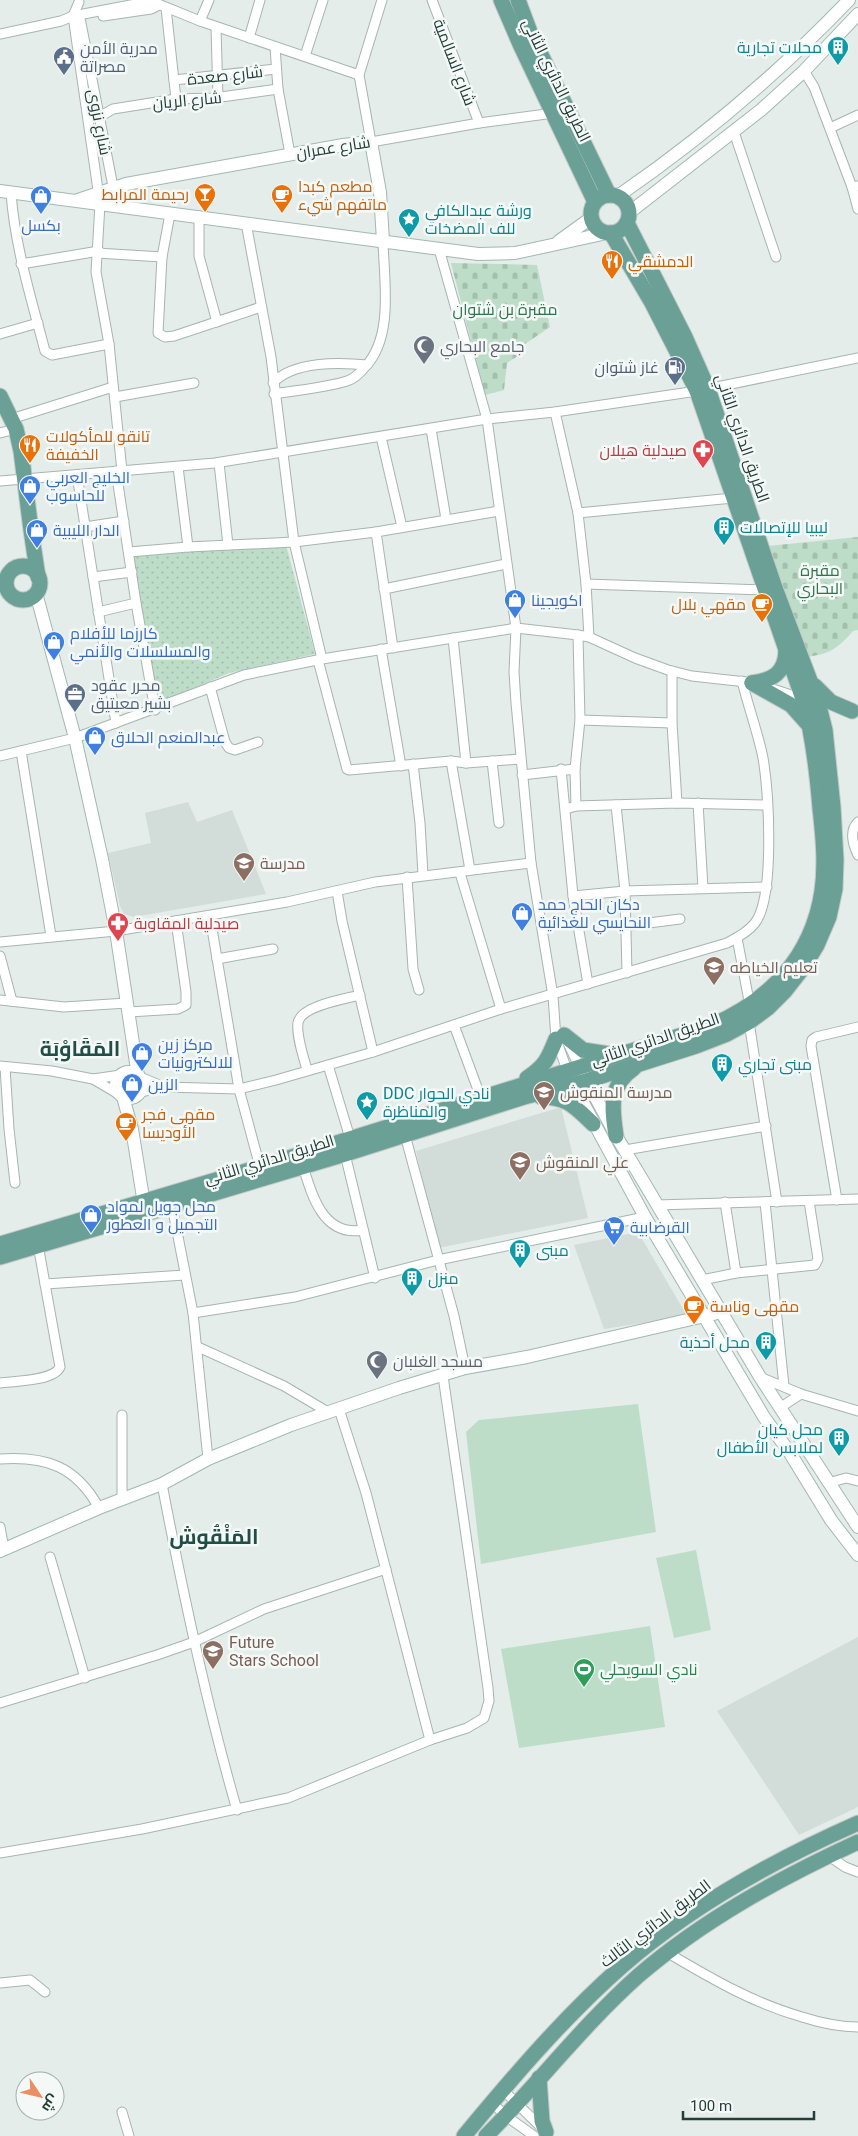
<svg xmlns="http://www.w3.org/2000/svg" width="858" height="2136" viewBox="0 0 858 2136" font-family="Roboto,Cairo,sans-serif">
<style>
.built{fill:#d2dcd8}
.grass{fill:#beddc8}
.cemetery{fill:url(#cemetery-stones)}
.park{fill:url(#park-dots)}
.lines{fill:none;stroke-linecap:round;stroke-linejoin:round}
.street-casing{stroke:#a7b5b0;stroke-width:11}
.secondary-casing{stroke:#a2b8b2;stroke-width:14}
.primary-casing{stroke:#c2c9c7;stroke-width:17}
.street{stroke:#fff;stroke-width:9}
.secondary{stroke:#fff;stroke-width:12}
.primary{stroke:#6aa096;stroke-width:15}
.labels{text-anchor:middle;stroke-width:5;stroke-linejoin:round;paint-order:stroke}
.culture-label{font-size:16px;fill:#0d838f;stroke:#f4f9f7;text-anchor:start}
.service-label{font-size:16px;fill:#4e5e75;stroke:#f4f9f7;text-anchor:start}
.street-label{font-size:16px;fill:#243e38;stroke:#f4f9f7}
.food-label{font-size:16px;fill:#c56008;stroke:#f4f9f7;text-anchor:start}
.shop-label{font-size:16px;fill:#366cbe;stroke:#f4f9f7;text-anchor:start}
.park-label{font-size:16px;fill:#30734e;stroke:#f4f9f7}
.worship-label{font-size:16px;fill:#5b616d;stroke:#f4f9f7;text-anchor:start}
.health-label{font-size:16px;fill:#be3a42;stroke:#f4f9f7;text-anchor:end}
.education-label{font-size:16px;fill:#785e54;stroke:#f4f9f7;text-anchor:start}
.leisure-label{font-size:16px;fill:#27864d;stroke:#f4f9f7;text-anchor:start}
.district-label{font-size:21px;font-weight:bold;fill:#204f47;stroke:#f4f9f7}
</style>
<defs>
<pattern id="cemetery-stones" width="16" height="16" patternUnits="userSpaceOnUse" patternTransform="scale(1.25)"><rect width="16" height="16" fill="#beddc8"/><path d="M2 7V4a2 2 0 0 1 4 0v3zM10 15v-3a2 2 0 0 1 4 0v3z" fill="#a3bfad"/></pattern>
<pattern id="park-dots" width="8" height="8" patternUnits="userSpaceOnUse" patternTransform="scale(1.25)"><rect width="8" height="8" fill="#beddc8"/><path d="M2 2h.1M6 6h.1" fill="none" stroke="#a3bfad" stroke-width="1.8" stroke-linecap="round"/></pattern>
</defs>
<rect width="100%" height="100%" fill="#e4ede9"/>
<!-- built -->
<g class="built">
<path d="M188,802L197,822L232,810L266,894L134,917L124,914L120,906L108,853L151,843L145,813Z"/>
<path d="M561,1107L588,1218L438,1248L416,1151Z"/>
<path d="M638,1232L687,1316L604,1329L574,1245Z"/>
<path d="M858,1637V1807L799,1835L717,1711Z"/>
</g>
<!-- grass -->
<g class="grass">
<path d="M638,1404L656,1532L481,1564L466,1432L479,1420Z"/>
<path d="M696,1550L711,1630L674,1638L656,1558Z"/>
<path d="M650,1626L665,1727L519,1748L501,1649Z"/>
</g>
<!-- cemetery -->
<g class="cemetery">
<path d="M451,263L537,265L550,327L525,344L526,351L507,363L504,390L485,395Z"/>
<path d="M858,537V630L853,631C837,649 830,654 806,657L768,546Z"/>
</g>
<!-- park -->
<path class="park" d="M286,545L315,654L229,673L157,704L133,556Z"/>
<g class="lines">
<!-- street casing -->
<g class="street-casing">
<g id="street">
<path d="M382,0L359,75L371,142L479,123L554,113"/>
<path d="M432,0L479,123"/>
<path d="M166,8L176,99"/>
<path d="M73,16L100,204L96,272L109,344L122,471"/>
<path d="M73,16L79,2"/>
<path d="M103,16L151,9L159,5"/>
<path d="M80,18L117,207"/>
<path d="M200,21L209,0"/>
<path d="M216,27L218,97"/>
<path d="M0,34L61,21L73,16L151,1L200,21L359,75"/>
<path d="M249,38L260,0"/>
<path d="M275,47L278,89L290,154"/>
<path d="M305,56L323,0"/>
<path d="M804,71L814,87L852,187"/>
<path d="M174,80L276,69"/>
<path d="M99,117L113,109L176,99L214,98L278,89"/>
<path d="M830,128L858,115"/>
<path d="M734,132L776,257"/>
<path d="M858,186L852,187L858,209"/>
<path d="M11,193C15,247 31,298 45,351L52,355L109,344"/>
<path d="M170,214L162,257L158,333L165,337L174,336L261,307"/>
<path d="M199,216V256L217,322"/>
<path d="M246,223L271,357L294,542L322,659"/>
<path d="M439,249L487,419L516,628L514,672L516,703L531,863L553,996L556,1039L567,1070"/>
<path d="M97,253L162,257"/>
<path d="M21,264L99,251"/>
<path d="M0,334L38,323"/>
<path d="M273,383C293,361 340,362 367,365"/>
<path d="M274,394C298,390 324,388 347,381C354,379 360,373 365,367C394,337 384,280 383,241"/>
<path d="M115,397L194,383"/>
<path d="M555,412L578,513L586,584L589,637"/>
<path d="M11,419L113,387"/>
<path d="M431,429L446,519"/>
<path d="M0,433L16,429"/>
<path d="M381,437L402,527"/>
<path d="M219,463L228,545"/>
<path d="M178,467L188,547"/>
<path d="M116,471L136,603L155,710"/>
<path d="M77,475L116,723"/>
<path d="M0,481L215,463L487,419L555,412L697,391L858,358"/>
<path d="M578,513L733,498"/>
<path d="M85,527L124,521"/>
<path d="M376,532L393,648"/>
<path d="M129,552L188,547L294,542L376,532L499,511"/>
<path d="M93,577L132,572"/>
<path d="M586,584L764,590"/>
<path d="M384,589L506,564"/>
<path d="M98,612L136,603"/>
<path d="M453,638L466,763"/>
<path d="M381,649L401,766"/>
<path d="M318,660L347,769L349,770L451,761L466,763L520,759"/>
<path d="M672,671V723L677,803"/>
<path d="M210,687L225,742L229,748L235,750L258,742"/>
<path d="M773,689L803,699"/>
<path d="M580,720L672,723"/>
<path d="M21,751L51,936"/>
<path d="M0,756L75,738L244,675L322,659L516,628L578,635L589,637L635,658L668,670L692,676L746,682"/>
<path d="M451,761L470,870"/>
<path d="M492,761L499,823"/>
<path d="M413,764L420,823L423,875"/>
<path d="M561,769L573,896L588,984"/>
<path d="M575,769L580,720L578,635"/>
<path d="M522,775L575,769L576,806"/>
<path d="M698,803L703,888"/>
<path d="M616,805L625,891L627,973"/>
<path d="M566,809L576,806L677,803L766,805"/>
<path d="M858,822C849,830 853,845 858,855"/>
<path d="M460,873L501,1009"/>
<path d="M407,877L413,969L419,990"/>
<path d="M337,891L342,921L373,1052"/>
<path d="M573,896L625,891L767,887"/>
<path d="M210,917L239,1089L260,1167"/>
<path d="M625,926L680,919"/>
<path d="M737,938L750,1006"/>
<path d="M0,942L116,931L287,902L375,882L531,863"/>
<path d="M0,956L12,1001"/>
<path d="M217,959L273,949"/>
<path d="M0,1000L64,1007L127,1003"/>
<path d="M129,1012L178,1009L186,1005V992L176,921"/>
<path d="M749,1022L777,1202"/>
<path d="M454,1025L481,1098"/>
<path d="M567,1041L579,1066"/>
<path d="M328,1065L350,1138"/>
<path d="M0,1066L52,1071L93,1079L121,1075"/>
<path d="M5,1067L9,1129L15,1183"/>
<path d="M307,1070C304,1058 296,1036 298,1023C300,1006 345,999 360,995"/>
<path d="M140,1077L164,1087"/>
<path d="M93,1079L120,1095"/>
<path d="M140,1092L164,1087L239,1089L276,1080L373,1052L501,1009L727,943C737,938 748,932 755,923C775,897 769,793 763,758C758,733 748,706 742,681"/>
<path d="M405,1135L454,1316L465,1368"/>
<path d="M625,1150L766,1126"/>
<path d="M345,1154L375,1278"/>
<path d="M303,1166C312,1197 324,1237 363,1230"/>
<path d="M837,1200L811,1046L812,1040L816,1037L858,1027"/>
<path d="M725,1202L736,1273"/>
<path d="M765,1202L784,1386"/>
<path d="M657,1205L858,1199"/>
<path d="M172,1206L193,1313L208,1459"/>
<path d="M702,1280L736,1273L815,1265L818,1259L809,1201"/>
<path d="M45,1284L185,1275"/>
<path d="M193,1313L295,1297L438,1260L645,1217"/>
<path d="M198,1347L284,1386L328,1412"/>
<path d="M760,1377L801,1394L858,1411"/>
<path d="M0,1383C15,1381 54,1381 60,1367L38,1245"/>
<path d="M781,1407L801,1394"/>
<path d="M339,1409L366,1493L430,1740"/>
<path d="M122,1415V1499"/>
<path d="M0,1459C46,1456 76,1466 99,1508"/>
<path d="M828,1483L846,1478L858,1481"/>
<path d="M162,1484C183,1594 206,1703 237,1810"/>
<path d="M0,1527L4,1549"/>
<path d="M50,1557L85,1678"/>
<path d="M0,1703L157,1655L194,1642L264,1609L386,1569"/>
<path d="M0,1853L142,1829L288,1798L430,1740L467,1728L484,1718L489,1701L488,1688L443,1376"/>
<path d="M829,1856L845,1867L858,1872"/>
<path d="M668,1953C712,1979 753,2003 802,2017C821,2023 838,2027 858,2027"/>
<path d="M0,1983L30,1980L45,1992"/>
<path d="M503,2090L543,2129"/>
<path d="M492,2103L506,2116L534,2136"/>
<path d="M122,2112L129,2136"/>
</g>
</g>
<!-- secondary casing -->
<g class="secondary-casing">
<g id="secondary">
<path d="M0,191L478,254L515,253L607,233"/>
<path d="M618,196C702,138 778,74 849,0"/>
<path d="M78,200L126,184L343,145L371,142L380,192L383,241"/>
<path d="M630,212L761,110L804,71L858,14"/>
<path d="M559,241L591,218"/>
<path d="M36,593L75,738L102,859L116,931L138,1076"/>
<circle cx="129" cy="1085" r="13"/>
<path d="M583,1074L618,1139L760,1377L858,1527"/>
<path d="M569,1077L645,1217L764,1417L790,1453L831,1520L858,1555"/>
<path d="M123,1097L132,1129L145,1210"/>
<path d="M0,1551L99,1508L162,1484L208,1459L291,1425L399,1388L465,1368L527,1357L722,1312"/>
</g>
</g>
<!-- primary casing -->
<g class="primary-casing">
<g id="primary">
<path d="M501,0L520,44L595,202"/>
<path d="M518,0L530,32L609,195"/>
<circle cx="610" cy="214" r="19"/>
<path d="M0,396L16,429L21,451L31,530L38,577"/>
<circle cx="23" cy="583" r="17"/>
<path d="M752,683L791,705L807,723"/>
<path d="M752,683C773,680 785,673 786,651"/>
<path d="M815,686L831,702L852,711"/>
<path d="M564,1035L583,1050L609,1054"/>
<path d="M527,1078C545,1066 548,1059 556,1039"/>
<path d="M541,1097C568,1097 575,1107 593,1124"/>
<path d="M616,1136C612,1108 608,1086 634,1068"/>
<path d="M0,1244L260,1167L708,1027C768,1002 812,958 822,891C826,864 823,835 820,808C817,771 813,735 803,699L697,391L652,303L611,233"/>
<path d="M0,1257L345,1154L524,1097L586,1081L696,1046L727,1034L749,1022L768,1008L785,991L803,968L817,945L829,917L835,889L836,860L833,807L825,730L818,702L775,588L708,389L685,337L627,223"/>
<path d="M539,2078L542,2121L546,2132"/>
<path d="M464,2136C513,2077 564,2017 622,1966C691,1906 774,1860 858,1823"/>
<path d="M486,2136C538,2084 583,2025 638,1976C703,1920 780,1878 858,1842"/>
</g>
</g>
<!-- street -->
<use href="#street" class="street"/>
<!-- secondary -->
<use href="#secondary" class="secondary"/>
<!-- primary -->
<use href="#primary" class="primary"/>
</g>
<!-- icons -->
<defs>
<g id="building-pin" transform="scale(1.125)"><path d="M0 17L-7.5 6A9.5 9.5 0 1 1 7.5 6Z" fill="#0f9aa8" stroke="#f4f9f7"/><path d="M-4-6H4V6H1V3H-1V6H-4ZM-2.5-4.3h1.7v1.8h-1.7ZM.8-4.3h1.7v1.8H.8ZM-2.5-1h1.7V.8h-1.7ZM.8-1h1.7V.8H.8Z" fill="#fff"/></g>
<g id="civic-pin" transform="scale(1.125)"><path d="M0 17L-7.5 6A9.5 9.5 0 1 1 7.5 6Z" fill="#5c6f8a" stroke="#f4f9f7"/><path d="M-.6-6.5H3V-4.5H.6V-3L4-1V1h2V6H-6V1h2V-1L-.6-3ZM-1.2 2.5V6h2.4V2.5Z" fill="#fff"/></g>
<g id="bar-pin" transform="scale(1.125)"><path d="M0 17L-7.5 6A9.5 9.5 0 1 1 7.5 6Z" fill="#e8710a" stroke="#f4f9f7"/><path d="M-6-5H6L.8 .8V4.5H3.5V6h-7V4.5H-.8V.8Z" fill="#fff"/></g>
<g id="cafe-pin" transform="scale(1.125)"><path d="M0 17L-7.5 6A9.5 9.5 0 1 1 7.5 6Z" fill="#e8710a" stroke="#f4f9f7"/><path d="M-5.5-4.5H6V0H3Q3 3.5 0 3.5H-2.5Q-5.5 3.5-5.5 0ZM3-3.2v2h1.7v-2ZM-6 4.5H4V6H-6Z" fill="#fff"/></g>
<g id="shop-pin" transform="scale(1.125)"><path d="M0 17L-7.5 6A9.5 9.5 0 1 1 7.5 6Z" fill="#3f7fe0" stroke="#f4f9f7"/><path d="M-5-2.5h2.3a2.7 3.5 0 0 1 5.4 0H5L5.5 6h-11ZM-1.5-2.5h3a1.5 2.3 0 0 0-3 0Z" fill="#fff"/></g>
<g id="sight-pin" transform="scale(1.125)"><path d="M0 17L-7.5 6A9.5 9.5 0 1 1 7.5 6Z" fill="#0f9aa8" stroke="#f4f9f7"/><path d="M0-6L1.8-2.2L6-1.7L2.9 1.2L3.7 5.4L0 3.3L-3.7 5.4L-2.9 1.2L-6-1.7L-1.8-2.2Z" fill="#fff"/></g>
<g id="restaurant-pin" transform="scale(1.125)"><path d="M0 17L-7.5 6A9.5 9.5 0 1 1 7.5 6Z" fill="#e8710a" stroke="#f4f9f7"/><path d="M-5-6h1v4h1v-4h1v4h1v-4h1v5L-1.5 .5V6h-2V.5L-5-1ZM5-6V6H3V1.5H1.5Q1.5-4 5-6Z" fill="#fff"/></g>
<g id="mosque-pin" transform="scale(1.125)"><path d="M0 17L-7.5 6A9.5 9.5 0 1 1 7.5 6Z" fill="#6b7280" stroke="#f4f9f7"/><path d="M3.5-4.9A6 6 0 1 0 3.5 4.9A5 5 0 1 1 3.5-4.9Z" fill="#fff"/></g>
<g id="fuel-pin" transform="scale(1.125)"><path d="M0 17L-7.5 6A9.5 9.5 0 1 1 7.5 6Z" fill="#5c6f8a" stroke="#f4f9f7"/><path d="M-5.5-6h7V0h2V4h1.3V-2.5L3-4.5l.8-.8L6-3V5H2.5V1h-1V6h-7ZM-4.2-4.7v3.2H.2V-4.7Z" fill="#fff"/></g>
<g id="pharmacy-pin" transform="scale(1.125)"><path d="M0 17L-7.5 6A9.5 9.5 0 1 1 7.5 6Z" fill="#e0444e" stroke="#f4f9f7"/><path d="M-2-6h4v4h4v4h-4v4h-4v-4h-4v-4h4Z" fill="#fff"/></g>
<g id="office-pin" transform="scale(1.125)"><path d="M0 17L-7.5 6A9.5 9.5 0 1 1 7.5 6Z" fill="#5c6f8a" stroke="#f4f9f7"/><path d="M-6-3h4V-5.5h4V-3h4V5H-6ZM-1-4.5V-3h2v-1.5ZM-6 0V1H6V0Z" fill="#fff"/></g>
<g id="school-pin" transform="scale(1.125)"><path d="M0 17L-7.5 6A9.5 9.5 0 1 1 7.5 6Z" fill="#8d6e63" stroke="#f4f9f7"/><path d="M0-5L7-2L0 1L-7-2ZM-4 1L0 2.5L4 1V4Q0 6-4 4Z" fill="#fff"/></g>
<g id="supermarket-pin" transform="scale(1.125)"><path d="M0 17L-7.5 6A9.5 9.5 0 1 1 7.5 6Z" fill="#3f7fe0" stroke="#f4f9f7"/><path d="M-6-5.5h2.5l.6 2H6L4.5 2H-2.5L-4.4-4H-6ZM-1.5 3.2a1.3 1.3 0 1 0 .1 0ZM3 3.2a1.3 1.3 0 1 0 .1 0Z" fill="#fff"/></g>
<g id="stadium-pin" transform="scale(1.125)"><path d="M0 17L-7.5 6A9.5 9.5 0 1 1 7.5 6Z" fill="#2e9e5b" stroke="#f4f9f7"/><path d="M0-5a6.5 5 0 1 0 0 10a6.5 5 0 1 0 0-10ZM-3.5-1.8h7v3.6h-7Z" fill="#fff"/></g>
</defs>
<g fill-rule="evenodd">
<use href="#building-pin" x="838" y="47"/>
<use href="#civic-pin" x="64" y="57"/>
<use href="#bar-pin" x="205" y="194"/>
<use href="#cafe-pin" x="282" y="195"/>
<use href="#shop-pin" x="41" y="196"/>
<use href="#sight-pin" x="409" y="219"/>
<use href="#restaurant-pin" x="612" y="261"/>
<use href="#mosque-pin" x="424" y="346"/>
<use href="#fuel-pin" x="675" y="367"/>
<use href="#restaurant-pin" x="30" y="445"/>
<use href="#pharmacy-pin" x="703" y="450"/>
<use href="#shop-pin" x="30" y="486"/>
<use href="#building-pin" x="724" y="527"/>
<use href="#shop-pin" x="37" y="530"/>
<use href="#shop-pin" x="515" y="600"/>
<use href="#cafe-pin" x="762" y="604"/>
<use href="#shop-pin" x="54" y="642"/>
<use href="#office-pin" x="75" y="694"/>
<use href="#shop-pin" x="95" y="737"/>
<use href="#school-pin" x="244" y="863"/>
<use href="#shop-pin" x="522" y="913"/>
<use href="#pharmacy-pin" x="118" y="923"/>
<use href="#school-pin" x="714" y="967"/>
<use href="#shop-pin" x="142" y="1053"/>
<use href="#building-pin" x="722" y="1064"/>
<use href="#shop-pin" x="132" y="1084"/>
<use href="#school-pin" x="544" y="1092"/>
<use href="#sight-pin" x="367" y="1102"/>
<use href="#cafe-pin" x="126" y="1123"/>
<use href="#school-pin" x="520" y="1162"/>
<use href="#shop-pin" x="91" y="1215"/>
<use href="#supermarket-pin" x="614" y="1227"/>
<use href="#building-pin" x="520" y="1250"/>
<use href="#building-pin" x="412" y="1278"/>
<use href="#cafe-pin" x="694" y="1306"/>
<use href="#building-pin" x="766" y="1342"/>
<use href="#mosque-pin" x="377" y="1361"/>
<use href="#building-pin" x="839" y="1438"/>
<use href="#school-pin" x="213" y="1651"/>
<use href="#stadium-pin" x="584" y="1669"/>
</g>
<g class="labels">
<!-- culture labels -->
<g class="culture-label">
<text x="822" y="53" text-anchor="end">محلات تجارية</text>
<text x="425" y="216">ورشة عبدالكافي<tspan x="425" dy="18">للف المضخات</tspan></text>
<text x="740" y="533">ليبيا للإتصالات</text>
<text x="738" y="1070">مبنى تجاري</text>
<text x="383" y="1099">DDC نادي الحوار<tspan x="383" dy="18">والمناظرة</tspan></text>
<text x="536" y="1256">مبنى</text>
<text x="428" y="1284">منزل</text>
<text x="750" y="1348" text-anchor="end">محل أحذية</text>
<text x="823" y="1435" text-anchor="end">محل كيان<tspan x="823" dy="18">لملابس الأطفال</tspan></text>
</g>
<!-- service labels -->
<g class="service-label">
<text x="80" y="54">مدرية الأمن<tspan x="80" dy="18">مصراتة</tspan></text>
<text x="659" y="373" text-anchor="end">غاز شتوان</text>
<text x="91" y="691">محرر عقود<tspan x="91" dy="18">بشير معيتيق</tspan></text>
</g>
<!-- street labels -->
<g class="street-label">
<text transform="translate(455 62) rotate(69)" y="6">شارع السالمية</text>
<text transform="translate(225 75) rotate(-6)" y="6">شارع صعدة</text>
<text transform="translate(557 80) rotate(64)" y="6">الطريق الدائري الثاني</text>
<text transform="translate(187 100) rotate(-5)" y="6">شارع الريان</text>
<text transform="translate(100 122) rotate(79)" y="6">شارع نزوى</text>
<text transform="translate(333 147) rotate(-9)" y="6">شارع عمران</text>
<text transform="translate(743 438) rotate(71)" y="6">الطريق الدائري الثاني</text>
<text transform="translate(655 1039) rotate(-19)" y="6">الطريق الدائري الثاني</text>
<text transform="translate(269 1159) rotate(-17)" y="6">الطريق الدائري الثاني</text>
<text transform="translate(655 1923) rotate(-37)" y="6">الطريق الدائري الثالث</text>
</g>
<!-- food labels -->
<g class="food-label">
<text x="298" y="192">مطعم كبدا<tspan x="298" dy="18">ماتفهم شيء</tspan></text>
<text x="189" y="200" text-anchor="end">رحيمة المرابط</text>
<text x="628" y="267">الدمشقي</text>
<text x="46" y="442">تانقو للمأكولات<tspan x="46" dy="18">الخفيفة</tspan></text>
<text x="746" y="610" text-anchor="end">مقهي بلال</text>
<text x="142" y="1120">مقهى فجر<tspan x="142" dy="18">الأوديسا</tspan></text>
<text x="710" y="1312">مقهى وناسة</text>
</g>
<!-- shop labels -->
<g class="shop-label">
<text x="41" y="231" text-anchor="middle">بكسل</text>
<text x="46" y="483">الخليج العربي<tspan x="46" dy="18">للحاسوب</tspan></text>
<text x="53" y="536">الدار الليبية</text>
<text x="531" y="606">اكويجينا</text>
<text x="70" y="639">كارزما للأفلام<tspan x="70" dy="18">والمسلسلات والأنمي</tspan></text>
<text x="111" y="743">عبدالمنعم الحلاق</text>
<text x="538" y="910">دكان الحاج حمد<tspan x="538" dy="18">النحايسي للغذائية</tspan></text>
<text x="158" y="1050">مركز زين<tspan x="158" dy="18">للالكترونيات</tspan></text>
<text x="148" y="1090">الزين</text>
<text x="107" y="1212">محل جويل لمواد<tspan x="107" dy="18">التجميل و العطور</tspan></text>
<text x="630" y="1233">القرضابية</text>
</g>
<!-- park labels -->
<g class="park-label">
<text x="505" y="315">مقبرة بن شتوان</text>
<text x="820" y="576">مقبرة<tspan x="820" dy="18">البحاري</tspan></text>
</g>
<!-- worship labels -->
<g class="worship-label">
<text x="440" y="352">جامع البحاري</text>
<text x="393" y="1367">مسجد الغلبان</text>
</g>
<!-- health labels -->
<g class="health-label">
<text x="687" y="456">صيدلية هيلان</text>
<text x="134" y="929" text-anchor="start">صيدلية المقاوبة</text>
</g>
<!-- education labels -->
<g class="education-label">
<text x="260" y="869">مدرسة</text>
<text x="730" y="973">تعليم الخياطه</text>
<text x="560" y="1098">مدرسة المنقوش</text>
<text x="536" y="1168">علي المنقوش</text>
<text x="229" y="1648">Future<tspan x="229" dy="18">Stars School</tspan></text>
</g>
<!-- leisure labels -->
<g class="leisure-label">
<text x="600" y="1675">نادي السويحلي</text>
</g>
<!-- district labels -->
<g class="district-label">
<text x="80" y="1056">المَقَاوْبَة</text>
<text x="214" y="1544">المَنْقُوش</text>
</g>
</g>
<!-- north arrow -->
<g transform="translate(40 2096) rotate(125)"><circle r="24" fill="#f4f9f7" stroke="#a1aeab"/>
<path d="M0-4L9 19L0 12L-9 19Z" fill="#ec8d62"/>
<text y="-8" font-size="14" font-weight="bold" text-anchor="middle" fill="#243e38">ش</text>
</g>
<!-- scale -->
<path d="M683 2111v8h131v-8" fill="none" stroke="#243e38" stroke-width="2.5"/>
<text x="690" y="2111" font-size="15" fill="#243e38" stroke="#f4f9f7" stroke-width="4" paint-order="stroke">100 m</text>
</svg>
